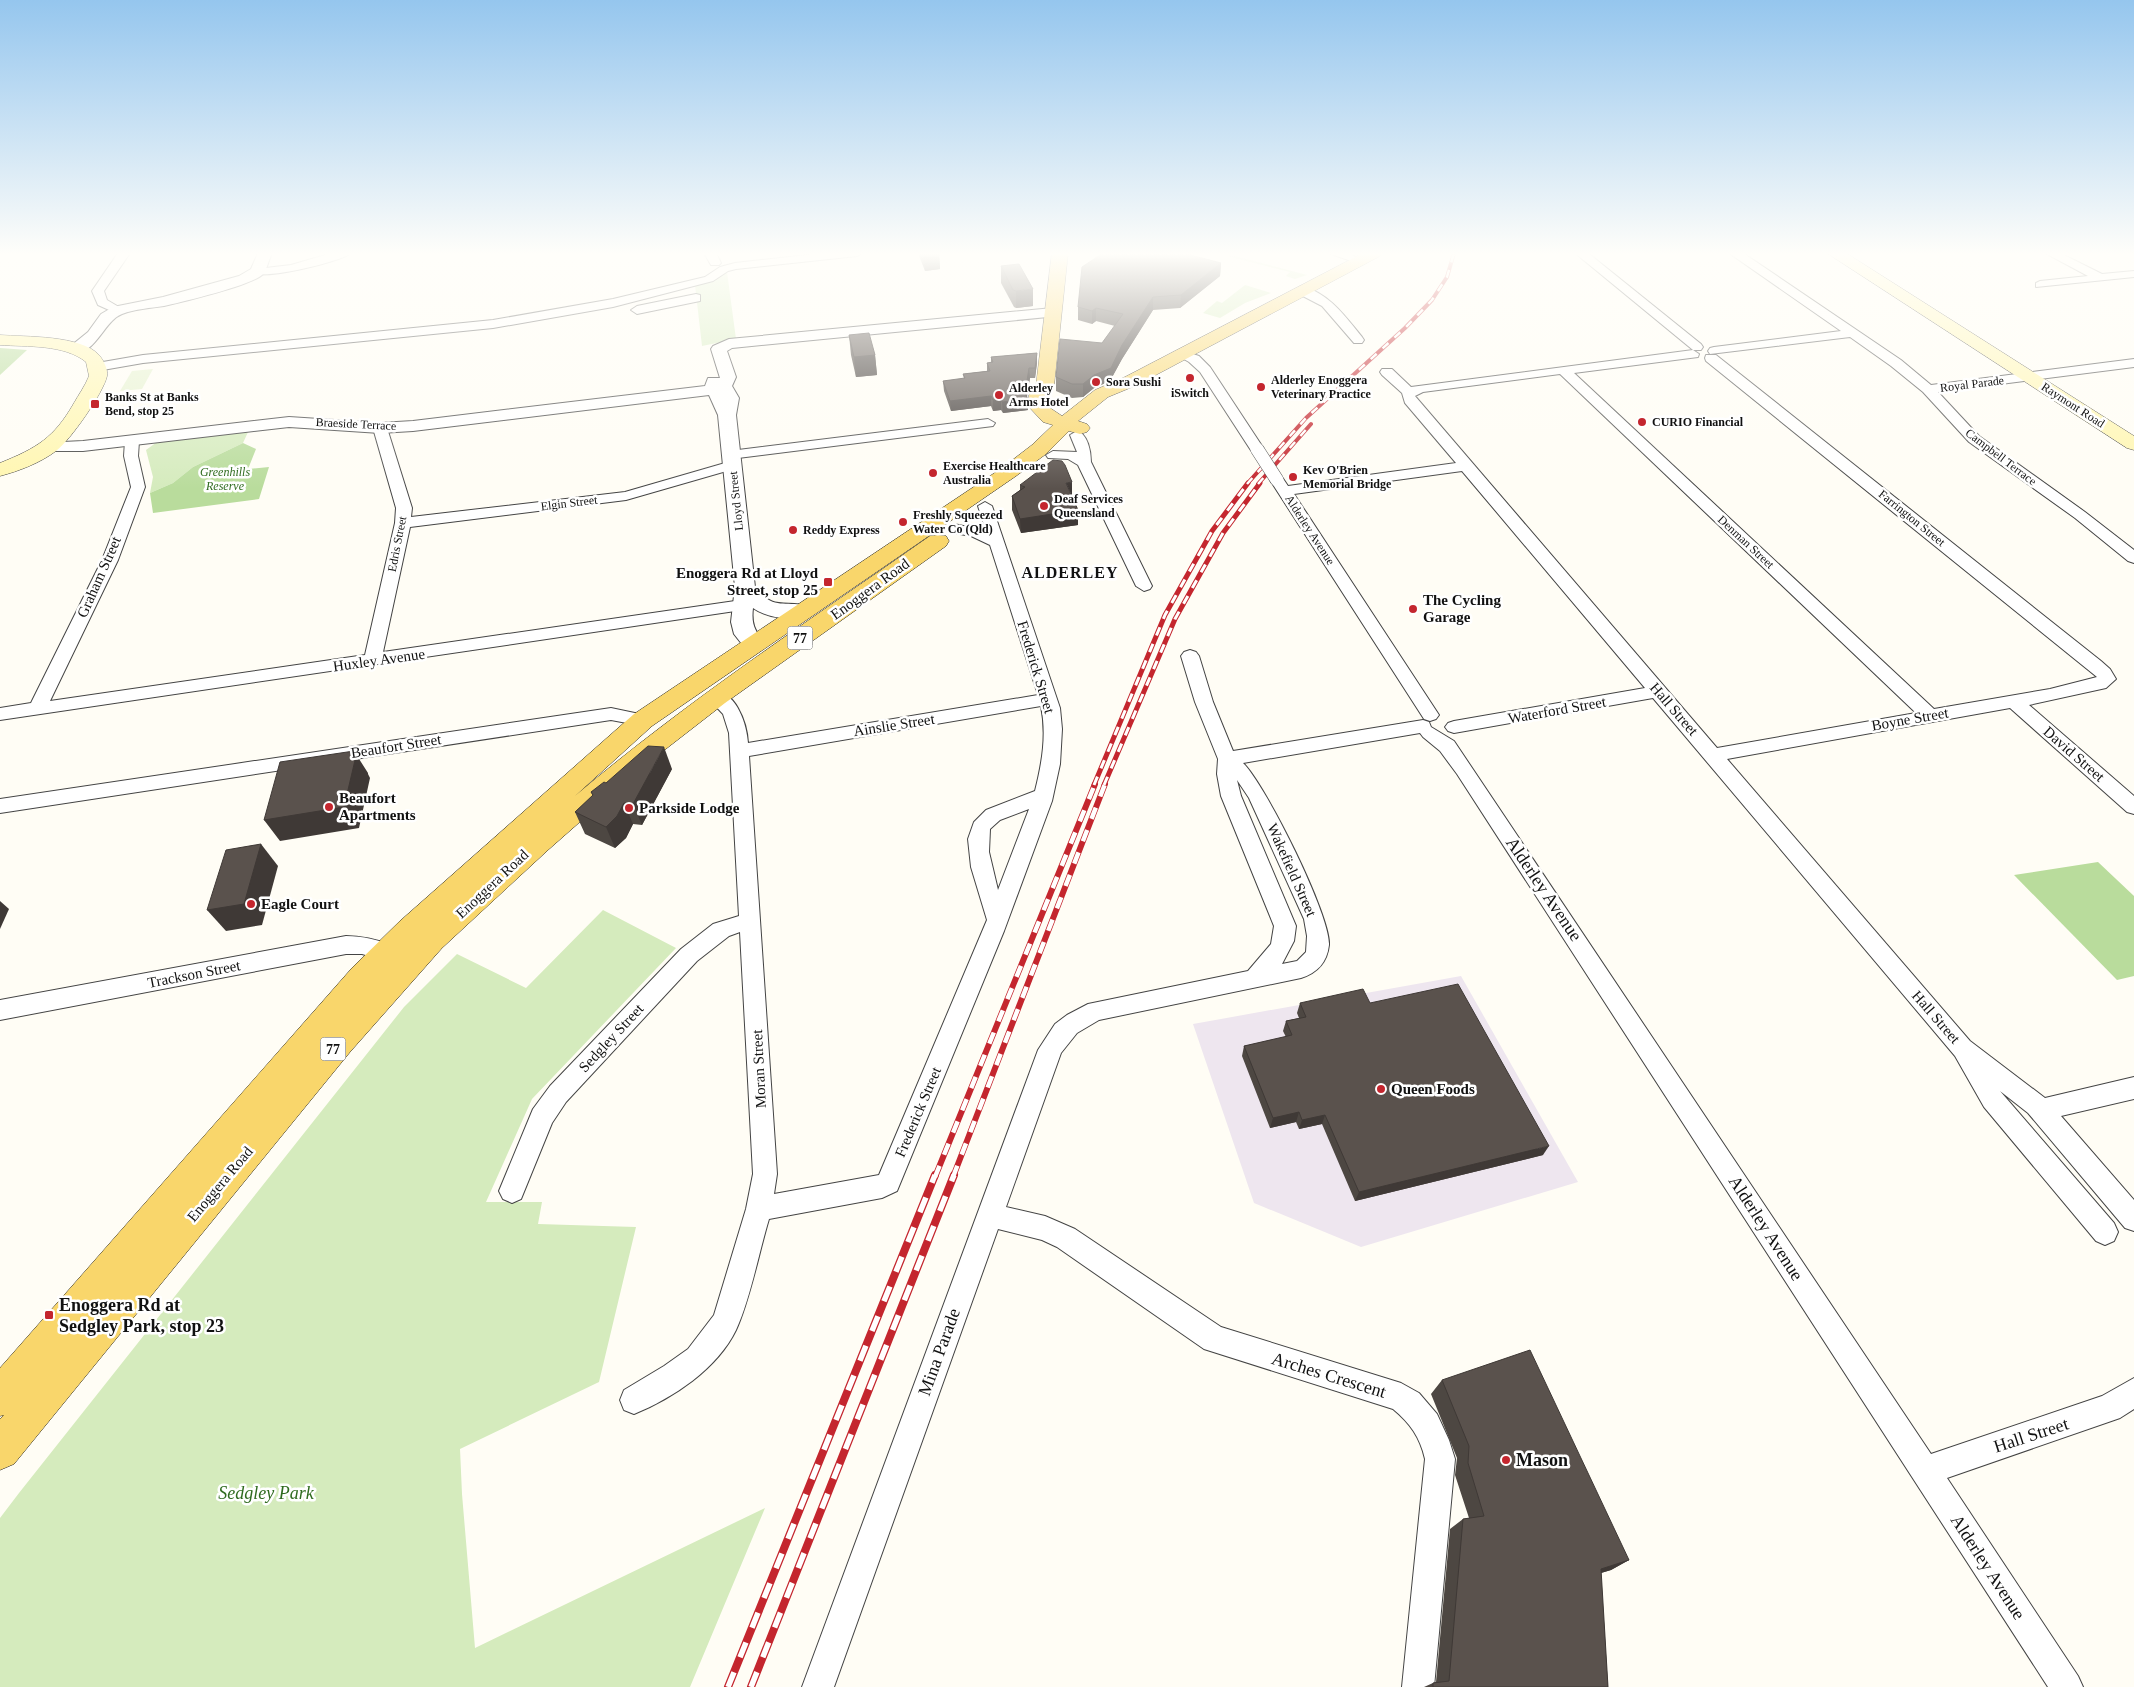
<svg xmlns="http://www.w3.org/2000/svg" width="2134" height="1687" viewBox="0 0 2134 1687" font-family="Georgia,serif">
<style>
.industrial{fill:#eee6ef}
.green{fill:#d5ebbd}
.forest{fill:#b9dc9c}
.pitch{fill:#e6f2cf}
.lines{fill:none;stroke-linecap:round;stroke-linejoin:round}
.minor-casing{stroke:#444;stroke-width:2}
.tertiary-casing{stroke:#444;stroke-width:2}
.secondary-casing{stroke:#333;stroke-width:1}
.primary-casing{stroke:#222;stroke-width:1}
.minor{fill:#fff;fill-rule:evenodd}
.tertiary{fill:#fff;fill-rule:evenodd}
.secondary{fill:#fff6b0;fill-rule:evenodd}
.primary{fill:#f9d66b;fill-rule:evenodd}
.rail-far3-casing{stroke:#c4262e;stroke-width:4}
.rail-far2-casing{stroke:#c4262e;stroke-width:5}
.rail-far1-casing{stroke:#c4262e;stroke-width:6}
.rail-casing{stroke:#c4262e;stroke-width:8}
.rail-far3{stroke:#fff;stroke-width:2.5;stroke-dasharray:8;stroke-linecap:butt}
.rail-far2{stroke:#fff;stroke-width:3;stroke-dasharray:9;stroke-linecap:butt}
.rail-far1{stroke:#fff;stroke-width:4.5;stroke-dasharray:12;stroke-linecap:butt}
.rail{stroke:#fff;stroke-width:5.5;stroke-dasharray:16;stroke-linecap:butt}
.minor-bridge-casing{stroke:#444;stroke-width:14;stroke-linecap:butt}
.minor-bridge{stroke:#fff;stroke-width:13}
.wall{fill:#4d4742}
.shaded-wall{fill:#3f3936}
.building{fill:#5a524d;stroke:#3f3936}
.poi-dot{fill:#c4262e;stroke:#fff;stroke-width:2}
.labels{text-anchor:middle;stroke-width:5;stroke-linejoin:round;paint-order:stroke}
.far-poi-label{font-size:12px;font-weight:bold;fill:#111;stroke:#fff;text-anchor:start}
.far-street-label{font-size:12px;fill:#111;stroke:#fff}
.far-park-label{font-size:12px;font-style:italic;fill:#2f6b1f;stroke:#fff}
.shield{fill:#fff;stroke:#585858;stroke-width:1}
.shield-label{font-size:14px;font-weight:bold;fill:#111}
.poi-label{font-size:15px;font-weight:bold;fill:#111;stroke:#fff;text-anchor:start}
.street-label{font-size:15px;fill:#111;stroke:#fff}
.far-district-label{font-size:16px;font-weight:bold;letter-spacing:1px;fill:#111;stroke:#fff}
.near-street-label{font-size:18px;fill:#111;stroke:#fff}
.near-poi-label{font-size:18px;font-weight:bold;fill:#111;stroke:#fff;text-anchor:start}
.near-park-label{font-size:18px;font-style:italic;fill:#2f6b1f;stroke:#fff}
</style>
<rect width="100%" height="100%" fill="#fffdf5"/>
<!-- industrial -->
<path class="industrial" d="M1461,976L1578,1182L1361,1247L1254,1203L1193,1024Z"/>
<!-- green -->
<g class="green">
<path d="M1215,253H1223L1307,275L1295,279L1286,276L1290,272Z"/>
<path d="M727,272L736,339L702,346L695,285L711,281Z"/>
<path d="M1245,285L1271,293L1245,303L1220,318L1203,313L1217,301L1222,303Z"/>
<path d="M248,432L243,443L193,467L173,483L150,493L153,477L146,450L157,442Z"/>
<path d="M603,910L676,948L532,1099L486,1202H542L538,1224L636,1227L599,1382L460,1449L462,1494L475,1648L765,1508L690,1687H0V1518L19,1493L404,1007L457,954L526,988Z"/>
</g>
<!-- forest -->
<g class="forest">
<path d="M0,348L27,350L0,375Z"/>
<path d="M243,443L256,449L248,469L269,467L259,499L153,513L150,493L173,483L193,467Z"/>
<path d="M2098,862L2134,896V976L2117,980L2014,875Z"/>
</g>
<!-- pitch -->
<path class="pitch" d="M153,369L142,389L120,391L132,371Z"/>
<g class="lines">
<!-- minor casing -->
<g class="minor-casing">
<g id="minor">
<path d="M118,253H130L104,291L107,300L124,310L118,314L98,305L92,291Z"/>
<path d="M332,253H351C341,262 260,281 251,272L257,269L291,265Z"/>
<path d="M704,253H716L721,263L719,265H711Z"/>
<path d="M825,253H863L857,256L736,269L728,271L713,281L613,307L493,328L143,363L97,371L91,367L97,363L143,355L493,320L613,299L705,277L720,267L735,263Z"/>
<path d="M1328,253H1346L1366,261L1360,264Z"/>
<path d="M1575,253H1588L1701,344L1703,347L1701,350H1693Z"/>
<path d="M1729,253H1743L1901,360L1931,385L2134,359V367L1938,392L1979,436L2085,512L2134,550V563L2128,561L2075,518L1969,442L1923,392L1891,366L1850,337L1710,354L1708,351L1710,348L1714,347L1841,331Z"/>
<path d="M2045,253H2060L2102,274L2134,271V277L2036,287V283L2040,281L2088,276Z"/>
<path d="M1301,286C1329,293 1345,316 1362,337L1364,340L1362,343H1354L1322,306L1297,293L1295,290Z"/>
<path d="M696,294L700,295V301L637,314L631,310L637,306Z"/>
<path d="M1181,350L1199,356L1210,367L1264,449L1262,452H1252L1200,372L1189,362L1175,354Z"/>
<path d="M1693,350L1699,354L1698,357L1574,373L1934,709L2050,689L2097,677L1706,361L1705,358L1706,355H1716L2101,661L2110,669L2116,679L2106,688L2029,705L2134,796V814L2127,812L2010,708L1727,759L1970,1041L2045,1098L2134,1077V1099L2061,1116L2134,1200V1231L2125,1228L2028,1113L2000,1091L2114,1223L2118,1232L2114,1241L2105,1245L2096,1241L1984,1107L1955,1056L1653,698L1454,733L1448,731L1445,727L1448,723L1454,721L1645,688L1462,471L1294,494L1439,715L1436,719L1430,721L1424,719L1270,480L1272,477H1282L1288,486L1456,463L1405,403L1402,393L1382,375L1380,372L1382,369H1392L1411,387ZM1560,374L1916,713L1717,748L1415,396L1423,392Z"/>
<path d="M988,419L995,423L993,426L730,459L723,455L730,451Z"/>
<path d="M380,424L387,428L412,508L411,517L625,492L732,461L739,465L737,468L626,500L410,527L383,652L742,600L748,601L750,605L748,609L742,610L0,720V708L31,703L102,560L131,487L124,456L125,441L132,437L139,441L138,456L145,487L118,560L50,701L365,655L395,523L396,508L373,428Z"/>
<path d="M1077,431C1088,434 1091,452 1091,462L1152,586L1150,589L1144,591L1136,586L1078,465L1068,459L1048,458L1046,455L1053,451L1077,452L1070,435Z"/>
<path d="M985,502L992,506L1060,708L1062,729L1060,764L1052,801L1004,931L897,1191L882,1198L769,1219C759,1252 750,1300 736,1330C717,1369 673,1398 634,1414L624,1410L620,1400L624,1390L664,1366L688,1349L714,1315L746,1209L753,1174L740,932L729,936L697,961L566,1102L552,1123L521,1199L512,1203L503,1199L499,1191L533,1109L550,1086L681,949L713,924L739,916L729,733L723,714L707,697L710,693C735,686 747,724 748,743L1038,695L990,545L971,536L949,532L946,529L954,524L986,531L978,506ZM1041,706C1047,735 1042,763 1035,791L986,810L974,822L968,839L971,867L987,920L879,1175L774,1194L777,1174L749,756ZM1029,809L998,890L989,852L990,829L1000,820Z"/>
<path d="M1190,650L1196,652L1199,656L1213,702L1233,751L1423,720L1429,722L1431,727L1454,741L1931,1454L2102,1396L2134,1378V1409L2120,1418L1947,1478L2078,1676L2083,1687H2048L1457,774L1440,751L1423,737L1420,733L1243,763C1265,784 1331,916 1329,945C1327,963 1317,973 1301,978L1099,1020L1077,1033L1061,1053L1006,1207L1045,1216L1075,1229L1221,1327L1401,1383L1419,1393L1437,1414L1449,1440L1455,1459L1434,1687H1402L1425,1459C1420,1437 1410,1423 1393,1409L1204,1349L1057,1247L1042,1240L998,1229L834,1687H802L1038,1050L1055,1024L1067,1015L1088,1004L1248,971L1271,944L1274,926L1221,796L1217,774L1218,759L1195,702L1181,656L1184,652ZM1237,780L1249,798L1304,919L1307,936L1306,952L1297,961L1282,964L1294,941L1296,926L1241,796Z"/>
<path d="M611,708L649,716L652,720L649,724L643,726L611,720L0,813V799Z"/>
<path d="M346,936C363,936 378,940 395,946L398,952L395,958L387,961L362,954H346L0,1020V1000Z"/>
</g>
</g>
<!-- tertiary casing -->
<g class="tertiary-casing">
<g id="tertiary">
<path d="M258,253H272C269,259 267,269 263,274C253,285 182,302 164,306C151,308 135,309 122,314C103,321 95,359 69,352L67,349L88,332L101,314L113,307L163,297L239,276L251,269Z"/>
<path d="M1053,308L1058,310L1061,313L1058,316L732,348L727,351L736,377L732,386L739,398L736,415L755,587C773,611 785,600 808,606L811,611L808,616C790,620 769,619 753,608C751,625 755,630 764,643L761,648L753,650L745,648L734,634L731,622L735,587L718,415L709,395L413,431L380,433L289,427L83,451H43L40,447L43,443L83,441L289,417L380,423L413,421L705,386L708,378H720L711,349L713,346L729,339Z"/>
</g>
</g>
<!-- secondary casing -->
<g class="secondary-casing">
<g id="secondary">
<path d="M1827,253H1846L2134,436V450L2127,448Z"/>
<path d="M0,335C26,337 81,335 99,355C104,361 108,369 107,376C104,392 69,442 56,451C40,463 19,471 0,476V463C37,448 54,438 74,403C79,394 85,386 89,376L86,362C64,344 27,347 0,345Z"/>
</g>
</g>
<!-- primary casing -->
<g class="primary-casing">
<path id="primary" d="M1052,253H1068L1054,386L1047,395V406L1062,416L1095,390L1125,377L1363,253H1383L1380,256L1137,385L1108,397L1078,421L1087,424L1090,428L1087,432L1080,434L1069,431L1046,454L1016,476L652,726L575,796C687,701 810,620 930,536L938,535L946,536L949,541L946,546L725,703L640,769L548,850L442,948L350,1052L14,1464L0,1470V1419L4,1415L0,1416V1368L352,968L400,921L634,714L1002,468L1032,445L1053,425L1043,422L1029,407V395L1036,385Z"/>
</g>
<!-- minor -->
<use href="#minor" class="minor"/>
<!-- tertiary -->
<use href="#tertiary" class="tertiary"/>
<!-- secondary -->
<use href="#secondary" class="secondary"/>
<!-- primary -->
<use href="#primary" class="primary"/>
<!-- rail-far3 casing -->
<g class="rail-far3-casing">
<g id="rail-far3">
<path d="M1247,484L1306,418L1405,328L1432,300L1447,277L1454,253"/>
<path d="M1258,484L1311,424"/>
</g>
</g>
<!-- rail-far2 casing -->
<g class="rail-far2-casing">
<g id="rail-far2">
<path d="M1094,785L1165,615L1212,531L1248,483"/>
<path d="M1104,785L1175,619L1223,533L1260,483"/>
</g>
</g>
<!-- rail-far1 casing -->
<g class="rail-far1-casing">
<g id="rail-far1">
<path d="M935,1177L1095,784"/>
<path d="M953,1177L1105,784"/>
</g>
</g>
<!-- rail casing -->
<g class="rail-casing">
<g id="rail">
<path d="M728,1687L935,1175"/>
<path d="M751,1687L954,1175"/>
</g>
</g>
<!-- rail-far3 -->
<use href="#rail-far3" class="rail-far3"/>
<!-- rail-far2 -->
<use href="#rail-far2" class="rail-far2"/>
<!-- rail-far1 -->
<use href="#rail-far1" class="rail-far1"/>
<!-- rail -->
<use href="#rail" class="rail"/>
<!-- minor-bridge casing -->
<g class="minor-bridge-casing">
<path id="minor-bridge" d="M1257,449L1277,480"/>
</g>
<!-- minor-bridge -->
<use href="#minor-bridge" class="minor-bridge"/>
</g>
<!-- wall -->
<g class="wall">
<path d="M918,253H939L940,269L925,271Z"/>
<path d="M1221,263L1220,276L1180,308L1153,310L1122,359L1110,381L1094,388L1083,397L1072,398L1056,391V377L1102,343L1115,326L1096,321L1092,324L1078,320V307Z"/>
<path d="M1001,266L1033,306L1016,308L1014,307L1001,283Z"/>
<path d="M849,335L875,355L877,375L856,377L851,355Z"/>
<path d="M1037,353V363L1035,378H1030L1027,397L1028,399V410L1003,413L1001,410L993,411L991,406L951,411L944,391L943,381L964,379L963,374L987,371V363L991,362V357Z"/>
<path d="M1020,485L1072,496L1078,510V525L1021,533L1012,510V496L1020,490Z"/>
<path d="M672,769L642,825L633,824L626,838L615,848L585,834L575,812L593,796L591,792L606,783Z"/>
<path d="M1300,1003H1370L1543,1155L1355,1201L1322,1124L1299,1129L1296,1122L1270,1128L1242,1056L1244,1046L1286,1037L1283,1031L1286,1021L1299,1018L1297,1013Z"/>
<path d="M1442,1380L1629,1560L1611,1570L1601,1573L1608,1687H1424L1433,1683L1436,1682L1450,1529L1463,1519L1469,1518L1455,1475L1457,1458L1431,1394Z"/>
</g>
<!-- shaded-wall -->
<g class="shaded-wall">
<path d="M923,253H939L940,269L925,271Z"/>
<path d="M1221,263L1220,276L1180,308L1181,295Z"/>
<path d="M1033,289V306L1016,308V291Z"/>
<path d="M1153,297V310L1122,359L1110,381L1094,388L1083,397V384L1122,345Z"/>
<path d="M1096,308V321L1092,324V311Z"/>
<path d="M1037,353V363L1035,378V368Z"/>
<path d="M875,355L877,375L856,377L854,357Z"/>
<path d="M1029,368L1030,378L1026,398L1022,388Z"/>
<path d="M991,396V406L951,411L950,401Z"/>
<path d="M1001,399V410L993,411V400Z"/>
<path d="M1028,399V410L1003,413L1002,402Z"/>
<path d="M1072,482V496L1066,483Z"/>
<path d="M1078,510V525L1021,533L1020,519Z"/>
<path d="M664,747L672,769L642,825L633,804Z"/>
<path d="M354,751L368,773V774L370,778L359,828L280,841L264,820L353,757Z"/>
<path d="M624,803L633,824L626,838L615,848L606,827Z"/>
<path d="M261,844L278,866L262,925L226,931L207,910Z"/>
<path d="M0,901L9,909L0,929Z"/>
<path d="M1299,1112L1296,1122L1270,1128L1273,1118Z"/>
<path d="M1325,1115L1322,1124L1299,1129L1302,1120Z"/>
<path d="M1549,1146L1543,1155L1355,1201L1359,1192Z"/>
<path d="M1629,1560L1611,1570L1584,1578L1601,1569Z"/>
</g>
<!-- building -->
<g class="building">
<path d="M1103,253H1183L1221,263L1181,295L1153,297L1122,345L1111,368L1094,375L1083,384H1072L1056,377L1060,339L1102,343L1123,314L1096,308L1092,311L1078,307L1082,267Z"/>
<path d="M1019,264L1033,289L1016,291L1013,290L1001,266Z"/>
<path d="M869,333L875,355L854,357L849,335Z"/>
<path d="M1037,353L1035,368H1029L1026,387L1022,388L1028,399L1002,402L1001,399L993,400L991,396L950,401L943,381L965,378L963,374L990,371L987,363L993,362L991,357Z"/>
<path d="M1053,460L1062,461L1065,465L1072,482L1066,483L1078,510L1020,519L1012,496L1025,487L1020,485Z"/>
<path d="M648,746L664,747L633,804L624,803L617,816L606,827L575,812L593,795L591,792L604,782L606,783Z"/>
<path d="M354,751L353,757L356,756L344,807L264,820L280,762Z"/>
<path d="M261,844L244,904L207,910L226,850Z"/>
<path d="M1458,984L1549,1146L1359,1192L1325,1115L1302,1120L1299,1112L1273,1118L1244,1046L1292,1035L1286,1021L1306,1017L1300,1003L1363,989L1370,1003Z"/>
<path d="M1530,1350L1629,1560L1601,1569L1608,1687H1433V1683L1449,1681L1463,1519L1484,1516L1468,1463L1469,1446L1442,1380Z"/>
</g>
<!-- sky -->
<linearGradient id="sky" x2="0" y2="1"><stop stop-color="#95c6ee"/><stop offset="0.52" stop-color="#fffefa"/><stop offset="1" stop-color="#fffefa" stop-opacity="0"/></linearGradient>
<rect width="2134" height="489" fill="url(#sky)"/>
<!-- markers -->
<g class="poi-dot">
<circle cx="1190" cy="378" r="5"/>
<circle cx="1096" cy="382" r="5"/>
<circle cx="1261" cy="387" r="5"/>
<circle cx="999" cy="395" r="5"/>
<rect x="90" y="399" width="10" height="10" rx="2.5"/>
<circle cx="1642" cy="422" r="5"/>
<circle cx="933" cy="473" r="5"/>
<circle cx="1293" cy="477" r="5"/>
<circle cx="1044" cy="506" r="5"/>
<circle cx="903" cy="522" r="5"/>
<circle cx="793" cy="530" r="5"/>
<rect x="823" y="577" width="10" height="10" rx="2.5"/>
<circle cx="1413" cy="609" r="5"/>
<circle cx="329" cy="807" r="5"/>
<circle cx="629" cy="808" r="5"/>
<circle cx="251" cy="904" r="5"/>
<circle cx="1381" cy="1089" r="5"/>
<rect x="44" y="1310" width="10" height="10" rx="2.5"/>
<circle cx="1506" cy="1460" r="5"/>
</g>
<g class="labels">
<!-- far-poi labels -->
<g class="far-poi-label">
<text x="1271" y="384">Alderley Enoggera<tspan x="1271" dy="14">Veterinary Practice</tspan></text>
<text x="1106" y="386">Sora Sushi</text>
<text x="1009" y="392">Alderley<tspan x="1009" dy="14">Arms Hotel</tspan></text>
<text x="1190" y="397" text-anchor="middle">iSwitch</text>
<text x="105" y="401">Banks St at Banks<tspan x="105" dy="14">Bend, stop 25</tspan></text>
<text x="1652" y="426">CURIO Financial</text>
<text x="943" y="470">Exercise Healthcare<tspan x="943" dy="14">Australia</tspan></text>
<text x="1303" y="474">Kev O'Brien<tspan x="1303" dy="14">Memorial Bridge</tspan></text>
<text x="1054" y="503">Deaf Services<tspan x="1054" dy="14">Queensland</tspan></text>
<text x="913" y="519">Freshly Squeezed<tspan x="913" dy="14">Water Co (Qld)</tspan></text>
<text x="803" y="534">Reddy Express</text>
</g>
<!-- far-street labels -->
<g class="far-street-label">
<text transform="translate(1972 384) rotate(-7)" y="4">Royal Parade</text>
<text transform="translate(2073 405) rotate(33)" y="4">Raymont Road</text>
<text transform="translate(356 424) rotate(3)" y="4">Braeside Terrace</text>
<text transform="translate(2001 457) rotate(37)" y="4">Campbell Terrace</text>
<text transform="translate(736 501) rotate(-96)" y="4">Lloyd Street</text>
<text transform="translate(569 503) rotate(-7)" y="4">Elgin Street</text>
<text transform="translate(1912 518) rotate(39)" y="4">Farrington Street</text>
<text transform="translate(1310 530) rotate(57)" y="4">Alderley Avenue</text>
<text transform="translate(1746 542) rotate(43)" y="4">Denman Street</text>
<text transform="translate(397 544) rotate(-79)" y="4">Edris Street</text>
</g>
<!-- far-park labels -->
<g class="far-park-label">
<text x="225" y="476">Greenhills<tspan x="225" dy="14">Reserve</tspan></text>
</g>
<!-- shield labels -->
<g class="shield">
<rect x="787.5" y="626.5" width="25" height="23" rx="4"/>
<rect x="320.5" y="1037.5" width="25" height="23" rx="4"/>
</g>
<g class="shield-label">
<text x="800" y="643">77</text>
<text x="333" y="1054">77</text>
</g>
<!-- poi labels -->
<g class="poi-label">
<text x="818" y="578" text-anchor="end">Enoggera Rd at Lloyd<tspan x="818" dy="17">Street, stop 25</tspan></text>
<text x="1423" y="605">The Cycling<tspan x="1423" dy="17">Garage</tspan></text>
<text x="339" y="803">Beaufort<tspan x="339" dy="17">Apartments</tspan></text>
<text x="639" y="813">Parkside Lodge</text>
<text x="261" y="909">Eagle Court</text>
<text x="1391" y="1094">Queen Foods</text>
</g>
<!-- street labels -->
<g class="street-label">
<text transform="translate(99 577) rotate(-66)" y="5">Graham Street</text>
<text transform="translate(870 589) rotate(-36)" y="5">Enoggera Road</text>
<text transform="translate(379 660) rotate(-8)" y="5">Huxley Avenue</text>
<text transform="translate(1036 667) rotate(73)" y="5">Frederick Street</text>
<text transform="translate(1674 709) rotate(49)" y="5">Hall Street</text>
<text transform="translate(1557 710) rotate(-10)" y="5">Waterford Street</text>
<text transform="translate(1910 719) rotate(-10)" y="5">Boyne Street</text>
<text transform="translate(894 725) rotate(-9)" y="5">Ainslie Street</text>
<text transform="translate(396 746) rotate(-9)" y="5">Beaufort Street</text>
<text transform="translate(2074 754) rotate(41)" y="5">David Street</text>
<text transform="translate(1292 870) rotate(66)" y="5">Wakefield Street</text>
<text transform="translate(492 884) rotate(-43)" y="5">Enoggera Road</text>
<text transform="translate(194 974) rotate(-11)" y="5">Trackson Street</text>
<text transform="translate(1936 1017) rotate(49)" y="5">Hall Street</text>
<text transform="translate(611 1038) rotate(-47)" y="5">Sedgley Street</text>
<text transform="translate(759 1069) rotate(-93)" y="5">Moran Street</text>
<text transform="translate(918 1112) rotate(-67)" y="5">Frederick Street</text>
<text transform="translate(220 1184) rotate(-50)" y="5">Enoggera Road</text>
</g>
<!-- far-district labels -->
<g class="far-district-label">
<text x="1070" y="578">ALDERLEY</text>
</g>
<!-- near-street labels -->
<g class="near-street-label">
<text transform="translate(1544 889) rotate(56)" y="6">Alderley Avenue</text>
<text transform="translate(1766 1228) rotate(57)" y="6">Alderley Avenue</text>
<text transform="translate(939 1352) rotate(-70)" y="6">Mina Parade</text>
<text transform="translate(1329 1375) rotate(17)" y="6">Arches Crescent</text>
<text transform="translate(2031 1435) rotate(-18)" y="6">Hall Street</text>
<text transform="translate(1988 1567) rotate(57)" y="6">Alderley Avenue</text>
</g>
<!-- near-poi labels -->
<g class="near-poi-label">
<text x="59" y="1311">Enoggera Rd at<tspan x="59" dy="21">Sedgley Park, stop 23</tspan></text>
<text x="1516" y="1466">Mason</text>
</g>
<!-- near-park labels -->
<g class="near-park-label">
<text x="266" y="1499">Sedgley Park</text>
</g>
</g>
</svg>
